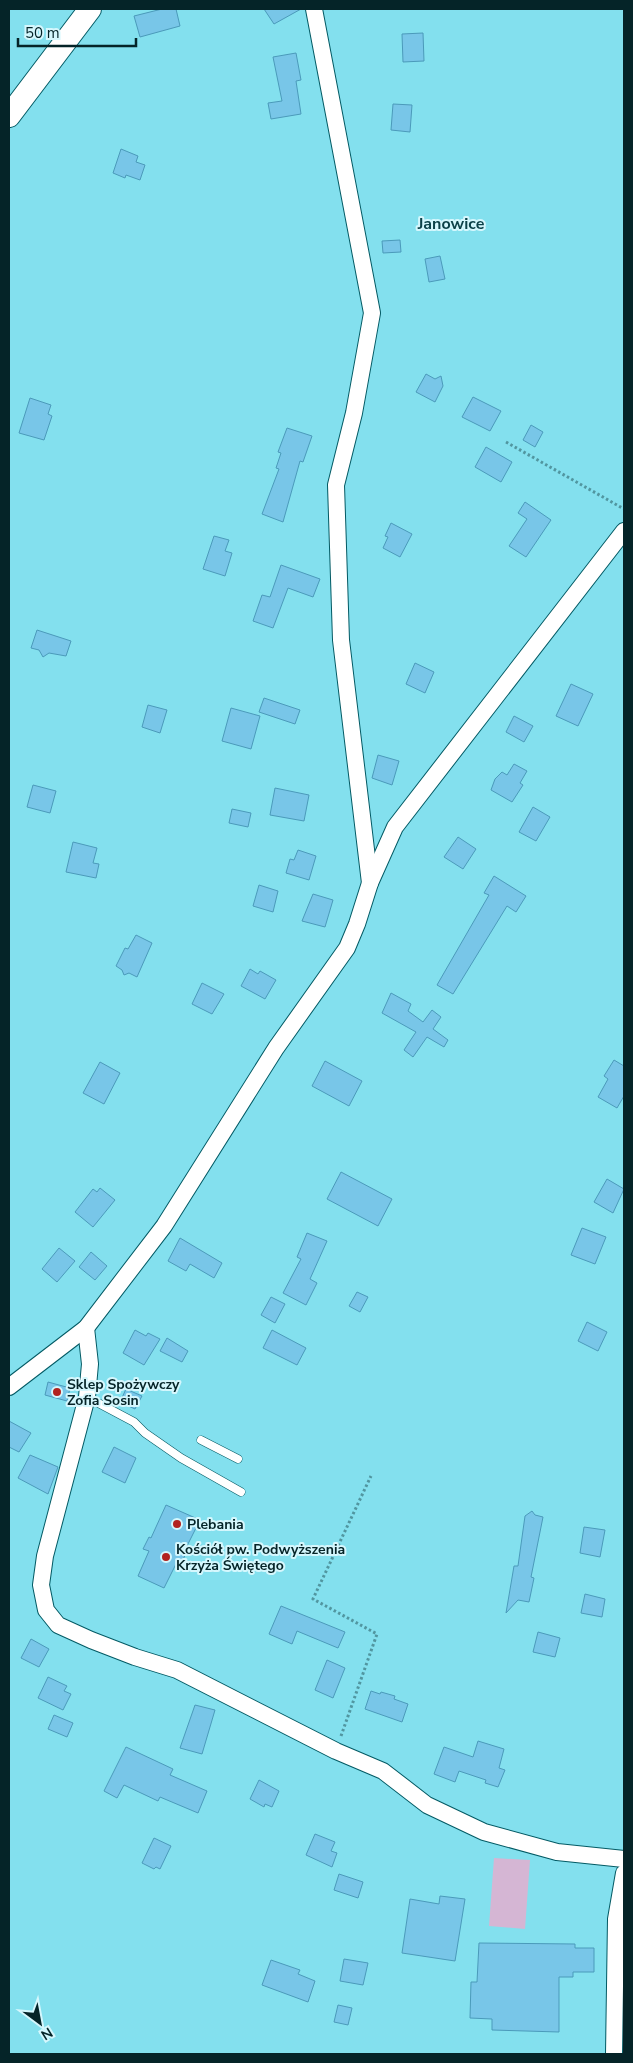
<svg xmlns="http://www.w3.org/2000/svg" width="633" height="2063" viewBox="0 0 633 2063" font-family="'Nunito Sans',sans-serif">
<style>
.green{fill:#d5b6d4}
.building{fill:#78c6e8;stroke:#4b9aba}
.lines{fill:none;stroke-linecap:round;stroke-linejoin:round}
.lane-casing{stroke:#035a64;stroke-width:9}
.street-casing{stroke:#035a64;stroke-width:18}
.secondary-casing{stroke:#035a64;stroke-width:24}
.path{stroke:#5196a0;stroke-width:3;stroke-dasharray:2.5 2.5;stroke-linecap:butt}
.lane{stroke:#fff;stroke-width:8}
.street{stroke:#fff;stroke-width:16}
.secondary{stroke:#fff;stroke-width:22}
.poi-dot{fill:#b2221f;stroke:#d5f7fd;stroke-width:2}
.labels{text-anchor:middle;stroke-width:4;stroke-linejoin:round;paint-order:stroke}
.poi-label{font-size:14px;font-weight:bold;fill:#052428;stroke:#d5f7fd;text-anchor:start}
.quarter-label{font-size:16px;font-weight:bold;fill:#0c4249;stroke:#d5f7fd}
</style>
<rect width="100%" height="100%" fill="#83e0ee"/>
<!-- green -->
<path class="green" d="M494,1858L530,1860L525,1929L489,1926Z"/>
<!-- building -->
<g class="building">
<path d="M162,9H176L180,26L140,37L134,16Z"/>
<path d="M264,9H301L274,24Z"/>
<path d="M423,33L424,61L403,62L402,34Z"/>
<path d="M296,53L301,80L296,81L301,114L271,119L268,103L282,101L273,57Z"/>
<path d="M393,104L412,105L410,132L391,130Z"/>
<path d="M121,149L138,156L136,162L145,165L140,180L126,175L125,178L113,173Z"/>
<path d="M400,240L401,252L383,253L382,241Z"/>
<path d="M440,256L445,279L429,282L425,259Z"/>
<path d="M426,374L435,379L441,376L443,386L435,402L416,392Z"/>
<path d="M473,397L501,411L490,431L462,417Z"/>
<path d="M30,398L51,405L48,414L52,416L44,440L19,433Z"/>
<path d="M531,425L543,432L535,447L523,440Z"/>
<path d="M287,428L312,436L303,462L300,461L283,522L262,514L279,469L276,468L281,453L278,452Z"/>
<path d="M486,447L512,462L501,482L475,467Z"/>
<path d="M525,502L551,520L526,557L509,546L527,519L518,513Z"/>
<path d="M391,523L412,534L400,557L383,548L388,537L385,536Z"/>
<path d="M214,536L229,540L225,551L232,553L225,576L203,569Z"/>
<path d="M281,565L320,579L313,597L288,588L273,628L253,621L262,595L270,597Z"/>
<path d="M37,630L71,641L66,656L49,653L43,657L39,650L31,648Z"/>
<path d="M415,663L434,672L425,693L406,684Z"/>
<path d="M571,684L593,694L578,726L556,716Z"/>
<path d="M264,698L300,710L295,724L259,712Z"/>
<path d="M148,705L167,710L160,733L142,727Z"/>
<path d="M231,708L260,716L251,749L222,741Z"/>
<path d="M514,716L533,726L524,742L506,732Z"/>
<path d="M378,755L399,761L392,785L372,778Z"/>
<path d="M514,764L527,771L520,783L523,785L512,802L491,790L495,779L502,772L507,775Z"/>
<path d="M33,785L56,791L50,813L27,807Z"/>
<path d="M275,788L309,795L304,821L270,815Z"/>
<path d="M533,807L550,817L536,841L519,832Z"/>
<path d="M232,809L251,813L248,827L229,823Z"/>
<path d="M458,837L476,849L463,869L444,857Z"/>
<path d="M73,842L97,848L93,863L99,864L96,878L66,872Z"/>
<path d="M298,850L316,856L309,880L286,873L290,859L294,860Z"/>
<path d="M494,876L526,896L516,912L507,906L453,994L437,985L489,895L484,893Z"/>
<path d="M259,885L278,891L273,912L253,906Z"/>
<path d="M313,894L333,900L325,927L302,921Z"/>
<path d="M136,935L152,943L137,977L129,973L124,975L122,970L116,966L125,948L128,949Z"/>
<path d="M250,969L258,974L260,971L276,980L265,999L241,986Z"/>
<path d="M202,983L224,994L212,1014L192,1004Z"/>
<path d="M391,993L411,1004L408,1011L423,1022L432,1010L441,1017L433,1029L448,1040L444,1047L427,1037L413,1057L404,1050L416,1032L382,1013Z"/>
<path d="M614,1060L624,1066V1096L617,1108L598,1097L608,1079L604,1076Z"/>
<path d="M325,1061L362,1081L349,1106L312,1086Z"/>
<path d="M100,1062L120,1073L104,1104L83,1093Z"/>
<path d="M341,1172L392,1199L378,1226L327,1199Z"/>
<path d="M607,1179L624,1189L613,1213L594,1202Z"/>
<path d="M100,1188L115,1200L93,1227L75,1212L93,1189L97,1192Z"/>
<path d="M582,1228L606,1237L595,1264L571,1255Z"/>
<path d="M307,1233L327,1241L310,1279L317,1283L306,1305L283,1293L301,1259L297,1257Z"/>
<path d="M180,1238L222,1263L214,1278L190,1264L186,1271L168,1261Z"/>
<path d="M59,1248L75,1261L57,1282L42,1269Z"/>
<path d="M91,1252L107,1266L95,1280L79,1267Z"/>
<path d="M357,1292L368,1297L360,1312L349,1306Z"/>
<path d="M271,1297L285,1304L275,1323L261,1315Z"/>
<path d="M587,1322L607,1332L598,1351L578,1341Z"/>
<path d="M135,1330L146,1336L148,1333L160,1339L144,1365L123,1353Z"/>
<path d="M272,1330L306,1348L297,1365L263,1348Z"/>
<path d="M167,1338L188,1351L182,1362L160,1351Z"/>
<path d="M48,1382L70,1388L67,1401L45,1395Z"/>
<path d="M126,1389L142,1396L135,1409L120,1402Z"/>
<path d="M9,1421L31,1433L19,1452L9,1447Z"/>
<path d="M114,1447L136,1458L125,1483L102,1472Z"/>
<path d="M30,1455L58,1467L48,1494L18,1478Z"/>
<path d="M166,1505L200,1520L185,1550L187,1551L181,1564L177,1562L164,1588L138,1576L149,1551L143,1549L149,1537L151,1538Z"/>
<path d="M532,1511L535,1515L543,1517L531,1577L534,1578L529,1602L518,1600L506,1613L514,1566H518L525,1516Z"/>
<path d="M584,1527L605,1530L600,1557L580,1553Z"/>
<path d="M585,1594L605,1599L602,1617L581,1613Z"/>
<path d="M281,1606L345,1632L338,1648L297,1631L292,1644L269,1634Z"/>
<path d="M538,1632L560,1638L555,1657L533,1652Z"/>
<path d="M31,1639L49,1649L39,1667L21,1658Z"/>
<path d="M327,1660L345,1668L333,1698L315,1690Z"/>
<path d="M48,1677L67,1686L64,1691L71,1694L63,1710L38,1698Z"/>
<path d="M371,1691L380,1694L381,1692L395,1696L394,1699L408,1704L402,1722L365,1709Z"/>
<path d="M195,1705L215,1710L202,1754L180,1748Z"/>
<path d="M54,1715L73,1723L67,1737L48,1729Z"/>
<path d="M478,1741L504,1749L499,1768L505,1770L498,1787L485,1783L486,1780L459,1771L455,1782L434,1774L444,1747L473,1757Z"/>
<path d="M126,1747L173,1769L170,1775L207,1791L198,1813L160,1797L158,1801L124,1785L117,1798L104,1791Z"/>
<path d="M259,1780L279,1791L272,1807L265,1804L264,1807L250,1799Z"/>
<path d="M315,1834L335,1842L331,1851L337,1853L332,1867L306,1855Z"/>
<path d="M154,1838L171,1846L160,1869L156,1867L154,1869L142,1863Z"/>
<path d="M339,1874L363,1882L358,1898L334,1890Z"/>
<path d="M440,1896L465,1899L455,1961L402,1953L410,1899L439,1904Z"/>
<path d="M479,1943L575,1944V1948H594V1972H573V1977H559V2032L492,2030V2019L470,2018L471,1982H477Z"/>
<path d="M344,1959L368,1963L363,1985L340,1981Z"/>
<path d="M271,1960L300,1970L298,1974L315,1981L308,2002L262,1985Z"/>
<path d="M338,2005L352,2008L348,2025L334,2022Z"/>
</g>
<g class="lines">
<!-- lane casing -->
<g class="lane-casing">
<g id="lane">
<path d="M87,1397L134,1422L145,1433L181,1458L241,1492"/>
<path d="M201,1440L238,1459"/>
</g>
</g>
<!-- street casing -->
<g class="street-casing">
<g id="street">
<path d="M314,9L372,313L354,413L336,485L341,640L370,883"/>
<path d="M86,1328L90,1364L87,1397L45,1556L41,1585L46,1610L58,1625L91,1640L135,1657L177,1670L336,1751L383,1771L427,1805L484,1832L557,1852L624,1859"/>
<path d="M9,1387L86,1328L164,1226L276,1048L347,948L357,924L370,883L395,827L624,531"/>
<path d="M614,2054L616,1919L624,1873"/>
</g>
</g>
<!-- secondary casing -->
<g class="secondary-casing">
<path id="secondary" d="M9,116L90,9"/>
</g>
<!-- path -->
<g class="path">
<path d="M506,442L624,509"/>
<path d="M341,1736L377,1634L313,1599L371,1476"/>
</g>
<!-- lane -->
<use href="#lane" class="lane"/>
<!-- street -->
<use href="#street" class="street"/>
<!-- secondary -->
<use href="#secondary" class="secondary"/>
</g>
<!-- markers -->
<g class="poi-dot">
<circle cx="57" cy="1392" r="5"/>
<circle cx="177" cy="1524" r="5"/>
<circle cx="166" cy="1557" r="5"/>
</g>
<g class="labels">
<!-- poi labels -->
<g class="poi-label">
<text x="67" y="1389">Sklep Spożywczy<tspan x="67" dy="16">Zofia Sosin</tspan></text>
<text x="187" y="1529">Plebania</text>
<text x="176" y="1554">Kościół pw. Podwyższenia<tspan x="176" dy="16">Krzyża Świętego</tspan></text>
</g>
<!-- quarter labels -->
<g class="quarter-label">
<text x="451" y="229">Janowice</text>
</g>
</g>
<!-- border -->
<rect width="633" height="2063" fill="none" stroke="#052428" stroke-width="20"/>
<!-- north arrow -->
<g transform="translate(40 2023) rotate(148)" stroke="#d5f7fd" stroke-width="4" paint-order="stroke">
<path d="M0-4L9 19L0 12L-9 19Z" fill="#052428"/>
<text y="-8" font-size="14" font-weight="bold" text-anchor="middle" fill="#052428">N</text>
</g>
<!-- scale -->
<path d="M18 38v8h118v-8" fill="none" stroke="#052428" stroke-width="2.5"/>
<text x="25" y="38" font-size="15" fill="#052428" stroke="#d5f7fd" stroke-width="4" paint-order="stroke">50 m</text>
</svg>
